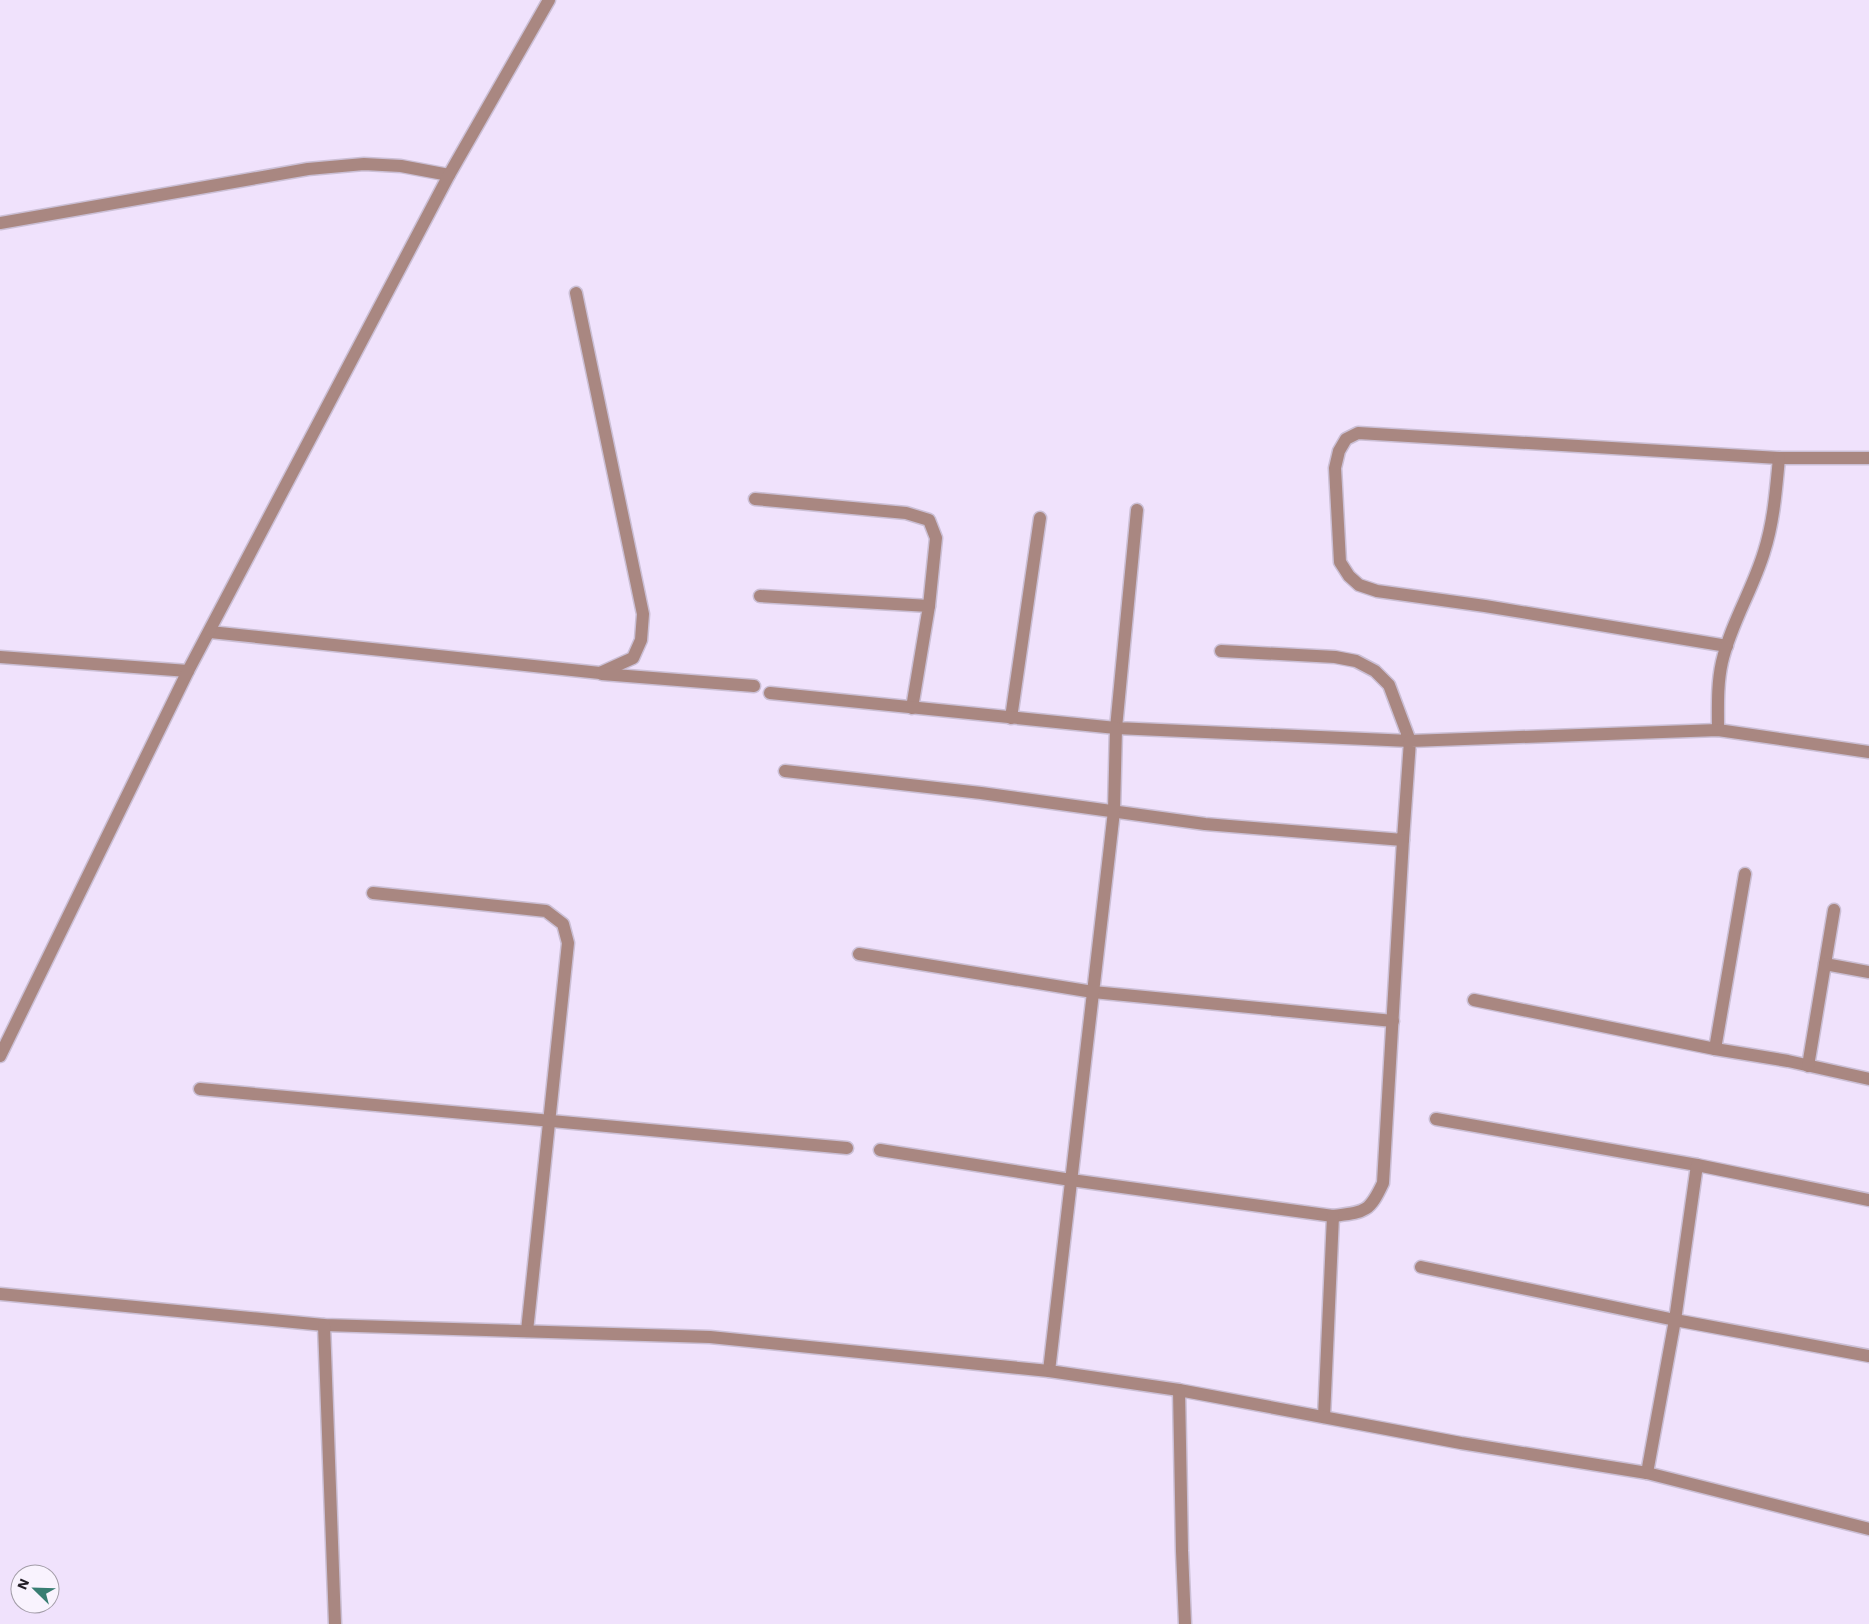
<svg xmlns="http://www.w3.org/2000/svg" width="1869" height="1624" viewBox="0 0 1869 1624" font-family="'Work Sans',sans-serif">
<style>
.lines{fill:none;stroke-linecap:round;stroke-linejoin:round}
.minor-casing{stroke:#cbbfd5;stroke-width:15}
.minor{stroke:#a98781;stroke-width:12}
</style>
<rect width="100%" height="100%" fill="#f0e2fc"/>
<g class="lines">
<!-- minor casing -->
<g class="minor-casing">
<g id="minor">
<path d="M0,223L308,169L364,164L401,166L449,175"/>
<path d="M755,499L906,513L929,520L936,538L929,606"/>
<path d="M1137,510L1116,728L1410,741L1389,685L1375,671L1356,661L1335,657L1221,651"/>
<path d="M760,596L929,606L912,708"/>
<path d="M210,632L600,673L633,658L641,640L643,614L576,293"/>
<path d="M1727,646L1485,606L1377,591L1359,585L1349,576L1340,562L1335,468L1339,451L1346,439L1358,433L1779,458H1869"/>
<path d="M0,657L188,671"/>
<path d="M602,674L754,686"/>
<path d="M1011,718L1040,518"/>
<path d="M1718,730C1718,707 1717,684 1722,662C1731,623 1753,589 1764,552C1774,521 1776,489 1779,458"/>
<path d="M785,771L981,793L1205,824L1403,840L1410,741L1718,730L1869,752"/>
<path d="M373,893L546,911L563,924L568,943L527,1331"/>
<path d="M859,954L1093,992L1393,1021"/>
<path d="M1825,964L1834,910"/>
<path d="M1474,1000L1715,1049L1788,1061L1869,1079"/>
<path d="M1715,1049L1745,874"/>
<path d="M0,1056L188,671L449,175L549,0"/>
<path d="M1808,1066L1825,964L1869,972"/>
<path d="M200,1089L847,1148"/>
<path d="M1436,1119L1697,1165L1869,1200"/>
<path d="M880,1150L1071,1180L1333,1216C1365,1212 1369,1213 1383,1183L1403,840"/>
<path d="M1421,1267L1675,1320L1869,1356"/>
<path d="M0,1294L324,1325L710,1337L1049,1371L1109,855L1114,811L1116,728L770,693"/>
<path d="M324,1325L335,1624"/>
<path d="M1049,1371L1179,1390"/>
<path d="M1324,1417L1333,1216"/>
<path d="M1647,1473L1675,1320L1697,1165"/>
<path d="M1185,1624L1182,1551L1179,1390L1461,1443L1647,1473L1869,1529"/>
</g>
</g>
<!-- minor -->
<use href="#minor" class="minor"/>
</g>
<!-- north arrow -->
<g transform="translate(35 1589) rotate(293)"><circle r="24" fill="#f9f3fe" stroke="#a39da8"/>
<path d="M0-4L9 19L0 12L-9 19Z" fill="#387d72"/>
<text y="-8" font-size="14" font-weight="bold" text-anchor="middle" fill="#221d26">N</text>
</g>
</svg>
